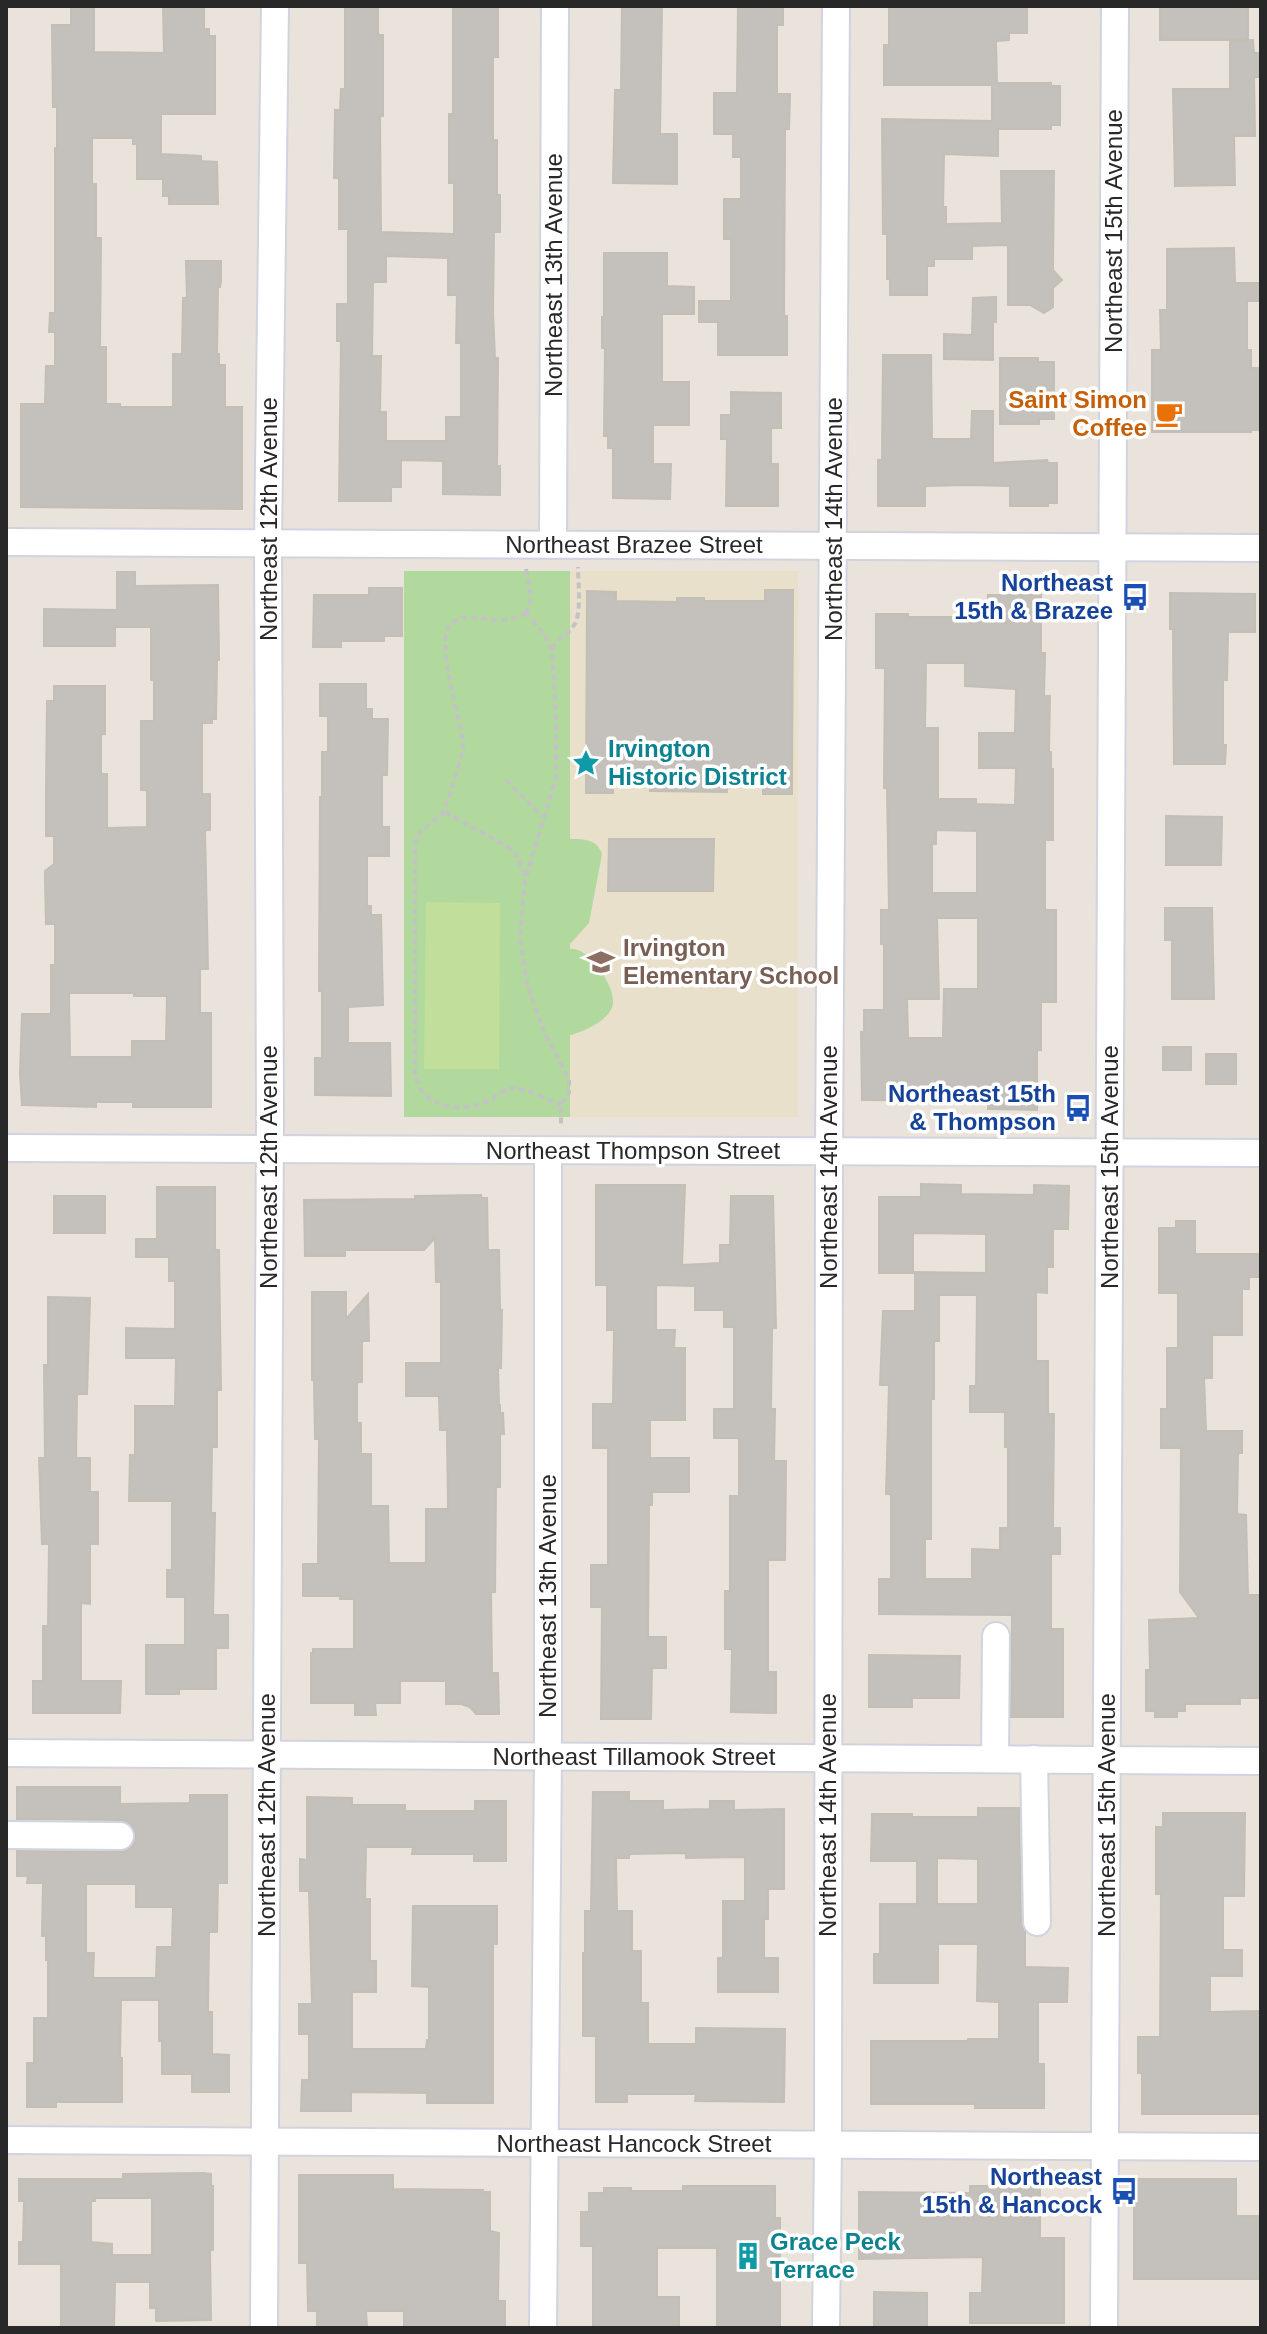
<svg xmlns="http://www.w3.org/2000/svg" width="1267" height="2334" viewBox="0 0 1267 2334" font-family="Helvetica,sans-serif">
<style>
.education{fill:#e9e0cc}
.green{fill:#b1d99e}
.pitch{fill:#c1df9a}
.building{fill:#c4c0bb;stroke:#c3bfb5;stroke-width:2;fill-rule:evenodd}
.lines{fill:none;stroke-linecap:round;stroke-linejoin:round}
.minor-casing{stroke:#d1d3df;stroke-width:30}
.path{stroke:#c3c3c3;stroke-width:4;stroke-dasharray:6 4;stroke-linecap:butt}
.minor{stroke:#fff;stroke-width:26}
.labels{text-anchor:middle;stroke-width:7;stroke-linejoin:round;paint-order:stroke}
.street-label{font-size:24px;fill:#282828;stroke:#fff}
.food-label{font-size:24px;font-weight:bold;fill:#c56008;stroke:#fff;text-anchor:end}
.transit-label{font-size:24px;font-weight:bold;fill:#164399;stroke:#fff;text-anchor:end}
.culture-label{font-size:24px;font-weight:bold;fill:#0d838f;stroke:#fff;text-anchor:start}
.education-label{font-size:24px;font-weight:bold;fill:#785e54;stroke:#fff;text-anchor:start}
</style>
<rect width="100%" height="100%" fill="#e9e3db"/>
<!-- education -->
<rect class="education" x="404" y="571" width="394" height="546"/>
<!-- green -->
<path class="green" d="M404,571H570V839C584,839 597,839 602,854L589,923L570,944V949C588,946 615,986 613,1003C612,1019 584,1032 570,1035V1117H404Z"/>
<!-- pitch -->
<path class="pitch" d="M426,902L500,903L499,1069H424Z"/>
<!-- building -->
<g class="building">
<path d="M71,6H94V52L164,53L163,6H204V29H209V36H215V114H161V154L201,156V161L217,162L218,204H169V196H163V179H137V144H133V138H92V184H96V238H101L100,347H106V404H120V407H173V354H182L183,298H187L186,261H221V281L220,287H218L217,354H219V365H225V407H242V509L21,507V404H45L46,366H55V332H49L50,313H55V148H57V107H53L52,25H71Z"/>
<path d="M345,6H378V35H383V116H380L381,232L454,234V183H449V114H453V6H498V57H493V140H497V195H500V232H494L493,313L495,358H498L497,466H500V495L443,494V461L401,460V487H391V501H339L341,341H337V304H348V229H339V178H334L335,110H340L341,89H345ZM386,256L448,258V295H457L456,343H461V417H446V441H386V412H380L381,356H372L373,282H386Z"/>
<path d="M622,6H662L660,134H677V184L613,183L615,90H621Z"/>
<path d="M738,6H783V25H777V94H790L789,129H785L784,316H787V355H718V322H699V301H731V239H724V199H741V157H733V134H714V93H737Z"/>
<path d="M889,6H1027V33H1009V40L996,41L997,83H1051V86H1060V125H1051V129H998V156L944,154L943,207H946V224L1002,223L1001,171H1054L1053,270L1062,280L1053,288V307L1044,313L1030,305H1008V245L972,246V259H934V266H927V295H890V279H887V234H883L882,119L992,121V85H884V45H889Z"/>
<rect x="1160" y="6" width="88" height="34"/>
<path d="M1253,40L1254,53H1261V77H1254L1255,136H1234L1235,185L1175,186L1173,89H1230V41Z"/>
<path d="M1234,248L1235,283H1261V301H1247V350H1251V368H1261V430H1251V432H1152V350H1161L1160,310H1167V249Z"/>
<path d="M604,253H667V286L694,287V314H662V382H689V425H653V464H671L670,499L613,498V448H608V436H604L605,348H602V317H604Z"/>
<path d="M996,297V322H993V360L944,359V334L972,335L973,298Z"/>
<path d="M883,355H931L932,439H971L972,411H993V463L1047,460L1048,463H1057V503H1048V506H1010V486L968,485L925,486V506H878V460H882Z"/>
<path d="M1000,358H1038V362H1054V419H1039V424H1000Z"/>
<path d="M731,392L781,393V428H771V464H778V506H726L727,439H721V415H731Z"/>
<path d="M117,572H135V586L218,585L219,660H217L216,719H212V723H202V794H210V830H205L208,969H200V1013H211V1107H133V1102H96V1107L22,1105L20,1074L22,1014H51V965H55V924H46L45,881V871L54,864V836H46V794L47,701H54V686H105V734H101V774H107V828L147,827V790H141V721H154V680H151V627H115V646H44V609L117,610ZM69,993H134V996H167L166,1041H132V1057H70Z"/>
<path d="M369,588H402V636H384V641H341V647H313L314,595H369Z"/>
<path d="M765,590H793L792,794H763V778H727V792L650,791V777H613V793H586L587,591L616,592V601L677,602V598H704V601H765Z"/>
<path d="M1170,593L1255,594V632H1228L1227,680H1223V745H1226L1225,764H1174L1173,629H1170Z"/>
<path d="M988,595H1041V653H1045L1044,696H1050L1049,752H1051V769H1053V840H1045V910H1056V1002H1041V1050H1037V1110L988,1109V1101L862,1100L861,1032H864V1010H884V944H881V910H889L887,788H884L885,668H876V614H908V617H988ZM926,663H965V686L1016,689L1015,733H979V768H1016L1015,805L976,804V799H938V728H925ZM936,830L977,831V893H932V844H936ZM937,918H978V989H944L943,1038H908L907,999H939Z"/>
<path d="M320,684H366V709H372V719H388L387,775H382V827H389V856H367V906H371V915H381L383,1005L348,1007V1043H390L391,1096L315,1095V1058H322V991H319L320,797H322V752H328V716H320Z"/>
<path d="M1166,816L1222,817L1221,865H1166Z"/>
<path d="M609,839H714L713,891H608Z"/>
<path d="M1165,908H1212L1214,999H1172V940H1165Z"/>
<rect x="1163" y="1047" width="28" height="23"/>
<rect x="1206" y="1054" width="30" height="30"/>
<path d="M921,1184L961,1185V1194L1034,1195V1185L1069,1186L1068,1229H1053V1267H1047V1293L1036,1292V1361H1048V1414H1054L1053,1528H1060V1554H1051V1629H1063V1717H1011L1012,1615L879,1614V1579H891V1494H886L889,1385H880L883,1311H915V1272L986,1273V1234L913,1233V1273H879V1197H921ZM939,1295H977L976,1386H970V1412H1005V1447H1008V1528H1000V1550L972,1549V1579H925V1539H931V1399H934V1341H939Z"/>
<path d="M596,1185H685L682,1265L720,1263V1245H730L731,1196H773L776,1328H772L771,1409H775L774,1461H786L785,1560H768V1672H776V1713L731,1712L732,1649H725V1591H730V1496H739V1438H714V1409H734V1327H724V1310H695V1286L656,1285V1330H675L674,1348H685V1420H650V1458H689V1492H652V1505H649L648,1637H666V1668H652L651,1719H601L602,1607H591V1565H608V1448H593V1404H613L614,1330H607V1285H596Z"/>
<path d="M157,1187H215V1250H219L221,1390H217V1447H212L211,1513H215L213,1615H228V1648H216V1689H179V1694H146V1645H185V1597H167V1570H172V1501H129L130,1455H135V1406H175L176,1358H126V1328L175,1329V1281H169V1257H136V1239H157Z"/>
<path d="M481,1195V1198H487L488,1250H499L500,1310H502L501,1368H498L499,1405H500V1413H503L504,1434H500V1487H496L495,1592H491L492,1673H498L499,1714H476L470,1707L461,1704H446V1681H400V1703H375L376,1715H355V1703H311V1653H313V1649H354V1599H340V1596H303V1564H318L319,1439H315L314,1380H312V1292H346V1319L368,1294L369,1341H362V1382H357V1423H361V1454H371V1506H388L389,1563H426V1509H448L447,1430H440L439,1396H406V1363H441V1282H436L435,1238L424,1250H345V1256H305L304,1200L415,1199V1196Z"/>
<rect x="54" y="1196" width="51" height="37"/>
<path d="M1176,1221H1195V1254H1261V1277H1249V1289H1242V1335H1212V1378H1204L1206,1431H1242V1453H1238L1237,1514L1246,1515L1248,1595H1261V1698H1240V1704H1185V1711H1177V1717H1155V1711H1146V1670H1150L1149,1620L1199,1618L1180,1592L1181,1448H1161V1409H1167V1348H1178V1293H1159V1228H1176Z"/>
<path d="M48,1297L90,1298L87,1394H77L76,1458H90V1492H98V1544H90V1604L81,1603V1681H121L120,1713H33V1681H43V1626H48L49,1544H42L39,1458H45L44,1365H48Z"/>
<path d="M869,1655L960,1656L959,1698H912V1707H869Z"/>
<path d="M17,1787H120V1804L190,1803V1795H227V1883H218L217,1932H209L208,2012H212V2054L229,2055V2092H192V2074H162V2041H159V2000H121L120,2058H122V2102H56V2107H27V2063H34V2018H48V1960H46V1936H42L43,1883H27L28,1876H17V1851L121,1852L127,1850L133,1845L136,1835L133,1828L127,1822L121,1820L17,1819ZM86,1884H136V1907H173L172,1947H157L156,1978H93L94,1953H86Z"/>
<path d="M593,1792H629V1801H663V1810L710,1809V1801H734V1810L784,1809V1889H768V1919H764V1958H778V1992H718V1958H723V1901H745V1857L686,1858V1853L629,1854V1858H616L617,1911H632V1951H641V2003H648V2044H696V2028L785,2029L784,2102L695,2101L696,2094H627V2102H596V2036H583V1953H585V1911H591Z"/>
<path d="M307,1797L352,1798V1805H405V1811H475V1801H506V1861H474V1854H412L413,1847H366L365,1899H370V1961H376V1992H352V2049H426L427,2040H429V1987L412,1986L413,1906H497V1944H493V2103H427V2093L351,2092V2111H301L302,2080H309V2034H299V2004H312L309,1891H300V1859L307,1860Z"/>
<path d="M978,1808H1019L1021,1922L1025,1932V1967L1068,1968L1067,2002H1038V2064H1044V2108H975V2104H871V2041H968V2039H999V2002L977,2001L978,1944H938V1983H874V1954H880V1904H917V1861H871L872,1814H912V1817H978ZM937,1858L978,1859V1904H937Z"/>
<path d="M1163,1813H1245L1244,1896H1223V1950H1242V1976H1210V2012L1261,2011V2114H1142V2073H1138V2037H1160L1161,1894H1156V1827H1163Z"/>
<path d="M203,2173L211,2174V2186H213V2250H210L211,2320L156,2321V2308H150V2282H115L114,2328H61V2264H19V2242H23L24,2201H19V2179H123V2174ZM95,2198H152V2255H112V2244L91,2242V2201H95Z"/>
<path d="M299,2175H393V2189L483,2190V2192H490V2231L499,2233L498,2301H505V2328H404V2311H366L367,2327L317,2328V2311H308L307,2263H299Z"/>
<path d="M1134,2179H1236V2216H1261V2279H1134Z"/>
<path d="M683,2186H775V2218H780V2328H717V2248H657V2297H679V2328H593V2246H581V2212H589V2193H604V2188H631V2191H683Z"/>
<path d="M970,2186H1040V2238H1064V2323H970V2293H982L983,2257L859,2259V2192L970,2193Z"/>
<path d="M874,2292L927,2293V2328H874Z"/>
</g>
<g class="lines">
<!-- minor casing -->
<g class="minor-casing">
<g id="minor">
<path d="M6,542L1261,548"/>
<path d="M553,545L555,6"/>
<path d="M6,1148L1261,1153"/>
<path d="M6,1753L1261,1761"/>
<path d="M995,1759L996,1636"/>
<path d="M1034,1759L1037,1922"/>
<path d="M6,1835L120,1836"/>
<path d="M6,2140L1261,2147"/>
<path d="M264,2328L270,1123L268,543L275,6"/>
<path d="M543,2328L548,1756V1151"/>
<path d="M826,2328L828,2145L829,1152L836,6"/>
<path d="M1104,2328L1115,6"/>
</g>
</g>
<!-- path -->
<g class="path">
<path d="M526,569C528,585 534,598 526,613"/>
<path d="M526,613C519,616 511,619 503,620C485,622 465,610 450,625C435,642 461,720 463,745C464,751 445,811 442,814C431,825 418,828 415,845V1072C418,1106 458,1114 485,1102C495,1099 502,1089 513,1088C525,1087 549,1101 561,1105"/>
<path d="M526,613L544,634L552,650L556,719V778L525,880L520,937L527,984L544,1032L569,1079V1093L561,1105V1126"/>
<path d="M552,649C558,638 568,635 574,625C582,614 578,582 578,567"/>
<path d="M506,780L543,817"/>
<path d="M445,812L510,848L517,856L524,875"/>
</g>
<!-- minor -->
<use href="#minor" class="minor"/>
</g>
<!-- icons -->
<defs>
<g id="cafe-bare" transform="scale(2.16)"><path d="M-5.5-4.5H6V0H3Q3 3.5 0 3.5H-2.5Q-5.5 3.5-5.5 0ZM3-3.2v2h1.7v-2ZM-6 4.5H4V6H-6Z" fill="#e8710a" stroke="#fff" stroke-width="2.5" paint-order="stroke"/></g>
<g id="bus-bare" transform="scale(2.16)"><path d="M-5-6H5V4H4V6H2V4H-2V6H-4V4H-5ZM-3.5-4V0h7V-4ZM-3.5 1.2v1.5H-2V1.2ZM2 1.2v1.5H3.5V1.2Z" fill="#1a4fb4" stroke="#fff" stroke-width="2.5" paint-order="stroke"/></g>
<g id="sight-bare" transform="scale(2.16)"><path d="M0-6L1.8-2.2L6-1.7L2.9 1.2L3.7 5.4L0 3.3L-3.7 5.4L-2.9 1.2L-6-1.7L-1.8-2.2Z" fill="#0f9aa8" stroke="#fff" stroke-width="2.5" paint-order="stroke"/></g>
<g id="school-bare" transform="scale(2.16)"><path d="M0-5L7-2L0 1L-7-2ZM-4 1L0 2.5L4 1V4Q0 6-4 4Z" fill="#8d6e63" stroke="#fff" stroke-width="2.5" paint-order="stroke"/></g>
<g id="building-bare" transform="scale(2.16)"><path d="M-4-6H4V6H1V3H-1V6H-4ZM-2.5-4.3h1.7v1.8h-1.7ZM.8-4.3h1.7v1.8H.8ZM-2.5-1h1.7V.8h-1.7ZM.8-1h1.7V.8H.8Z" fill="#0f9aa8" stroke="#fff" stroke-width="2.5" paint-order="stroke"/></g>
</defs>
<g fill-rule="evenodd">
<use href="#cafe-bare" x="1169" y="414"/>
<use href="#bus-bare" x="1135" y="597"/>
<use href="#sight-bare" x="586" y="763"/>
<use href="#school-bare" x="601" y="962"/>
<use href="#bus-bare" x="1078" y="1108"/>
<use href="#bus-bare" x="1124" y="2191"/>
<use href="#building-bare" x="748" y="2256"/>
</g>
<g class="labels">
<!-- street labels -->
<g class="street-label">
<text transform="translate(1114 231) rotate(-90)" y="8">Northeast 15th Avenue</text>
<text transform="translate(554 275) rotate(-90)" y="8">Northeast 13th Avenue</text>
<text transform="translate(269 519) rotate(-90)" y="8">Northeast 12th Avenue</text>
<text transform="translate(834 519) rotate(-90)" y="8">Northeast 14th Avenue</text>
<text x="634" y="553">Northeast Brazee Street</text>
<text x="633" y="1159">Northeast Thompson Street</text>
<text transform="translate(269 1167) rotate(-90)" y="8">Northeast 12th Avenue</text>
<text transform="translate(829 1167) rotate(-90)" y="8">Northeast 14th Avenue</text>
<text transform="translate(1110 1167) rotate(-90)" y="8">Northeast 15th Avenue</text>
<text transform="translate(548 1596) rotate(-90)" y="8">Northeast 13th Avenue</text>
<text x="634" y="1765">Northeast Tillamook Street</text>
<text transform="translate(267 1815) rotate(-90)" y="8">Northeast 12th Avenue</text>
<text transform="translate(828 1815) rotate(-90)" y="8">Northeast 14th Avenue</text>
<text transform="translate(1107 1815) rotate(-90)" y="8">Northeast 15th Avenue</text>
<text x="634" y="2152">Northeast Hancock Street</text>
</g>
<!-- food labels -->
<g class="food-label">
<text x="1147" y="408">Saint Simon<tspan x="1147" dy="28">Coffee</tspan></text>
</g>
<!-- transit labels -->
<g class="transit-label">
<text x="1113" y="591">Northeast<tspan x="1113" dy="28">15th &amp; Brazee</tspan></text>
<text x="1056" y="1102">Northeast 15th<tspan x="1056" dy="28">&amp; Thompson</tspan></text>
<text x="1102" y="2185">Northeast<tspan x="1102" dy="28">15th &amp; Hancock</tspan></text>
</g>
<!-- culture labels -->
<g class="culture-label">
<text x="608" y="757">Irvington<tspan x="608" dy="28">Historic District</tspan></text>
<text x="770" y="2250">Grace Peck<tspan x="770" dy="28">Terrace</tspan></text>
</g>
<!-- education labels -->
<g class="education-label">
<text x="623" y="956">Irvington<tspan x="623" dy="28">Elementary School</tspan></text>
</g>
</g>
<!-- border -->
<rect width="1267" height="2334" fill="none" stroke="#282828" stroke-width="16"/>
</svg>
